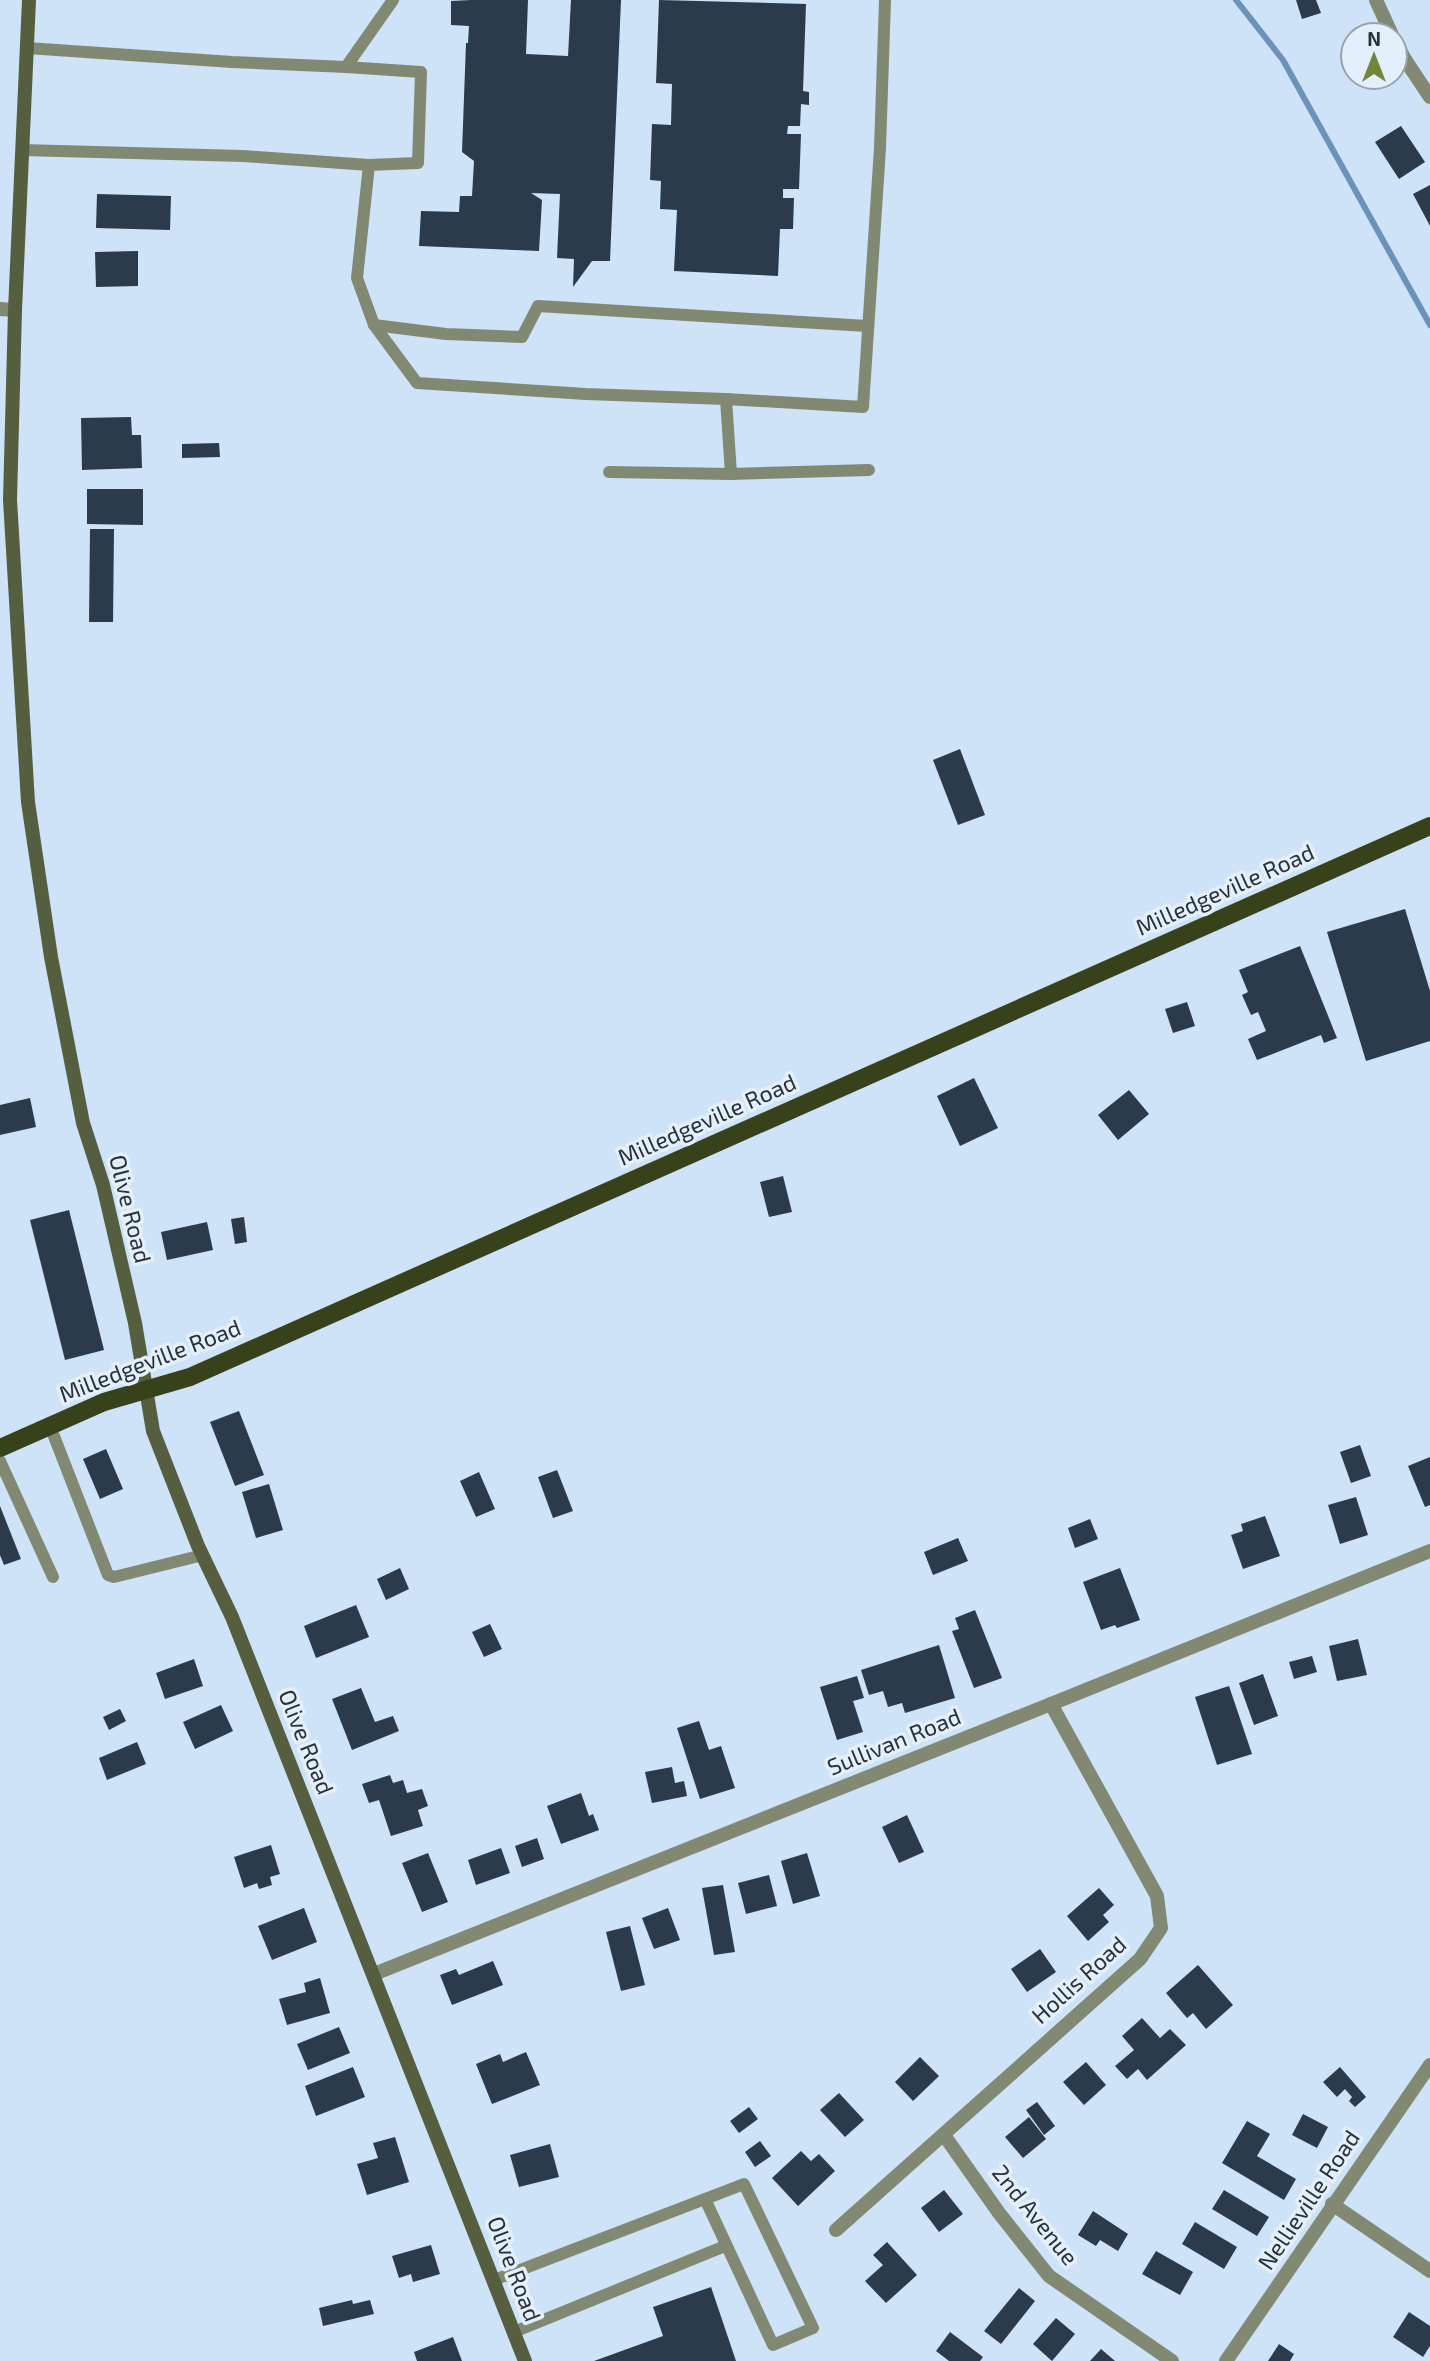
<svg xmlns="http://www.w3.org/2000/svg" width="1430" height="2361" viewBox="0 0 1430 2361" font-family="'Exo 2',sans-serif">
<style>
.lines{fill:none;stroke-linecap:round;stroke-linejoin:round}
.stream{stroke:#6b93ba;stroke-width:6}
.building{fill:#2b3b4b}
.lane{stroke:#828973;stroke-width:12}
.street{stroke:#828973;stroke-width:14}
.secondary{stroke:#555f40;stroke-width:14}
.primary{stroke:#37421b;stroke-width:18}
.labels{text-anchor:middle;stroke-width:7;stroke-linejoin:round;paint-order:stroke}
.street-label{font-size:23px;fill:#2a3139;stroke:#e3effb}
</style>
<rect width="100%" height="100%" fill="#cee3f7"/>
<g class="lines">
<!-- stream -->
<path class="stream" d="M1236,0L1283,60L1430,325"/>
</g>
<!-- building -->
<g class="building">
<path d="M471,0H528L526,54L568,56L571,0H621L610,261H592L573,287L574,259L557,258L560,194L531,193L542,200L539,251L419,246L421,211L459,212L460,196H472L474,161L462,152L466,43H468L469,26L451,25V1Z"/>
<path d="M659,0L806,4L803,91L809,92V105L801,104L800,126H788L787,134H801L799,189H783V198H794L793,229H780L778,276L674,271L677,210L660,209L661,181L650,180L652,124L671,125L672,84L656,83Z"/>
<path d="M1296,0H1316L1321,13L1302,19Z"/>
<path d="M1401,126L1425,162L1399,179L1375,142Z"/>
<path d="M1430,185V226L1413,194Z"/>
<path d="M97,194L171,196L170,230L96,228Z"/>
<path d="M138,251V286L96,287L95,252Z"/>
<path d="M131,417L132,435H141L142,468L82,470L81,418Z"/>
<path d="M219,443L220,457L182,458V444Z"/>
<path d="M87,489H143V525L87,524Z"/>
<path d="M90,529H114L113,622H89Z"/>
<path d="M960,749L985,815L958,825L933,760Z"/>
<path d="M1405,909L1430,991V1041L1366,1061L1327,932Z"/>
<path d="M1300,946L1337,1038L1324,1043L1321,1035L1257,1060L1248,1039L1266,1031L1258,1012L1251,1015L1242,995L1248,992L1239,970Z"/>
<path d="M1187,1002L1195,1026L1173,1033L1165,1009Z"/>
<path d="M974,1078L998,1128L960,1146L937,1096Z"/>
<path d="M1129,1090L1149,1114L1118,1140L1098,1115Z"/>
<path d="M30,1098L36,1127L0,1135V1105Z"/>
<path d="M783,1176L792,1212L769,1217L760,1182Z"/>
<path d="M69,1210L104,1350L65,1360L30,1220Z"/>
<path d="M244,1217L247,1242L235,1244L231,1219Z"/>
<path d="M207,1222L213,1250L167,1260L161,1232Z"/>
<path d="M239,1411L264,1475L235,1486L210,1422Z"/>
<path d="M1360,1445L1371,1476L1351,1483L1340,1452Z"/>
<path d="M106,1449L123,1489L100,1499L83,1459Z"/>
<path d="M1430,1457V1505L1425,1507L1408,1466Z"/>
<path d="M557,1470L573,1511L553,1518L538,1477Z"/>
<path d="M479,1472L495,1509L476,1517L460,1481Z"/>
<path d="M269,1484L283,1530L256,1538L242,1492Z"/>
<path d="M1356,1497L1368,1535L1340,1544L1328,1505Z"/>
<path d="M0,1506L21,1559L4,1565L0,1555Z"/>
<path d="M1265,1516L1280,1556L1243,1569L1231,1535L1243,1531L1241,1524Z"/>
<path d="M1090,1519L1098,1539L1075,1548L1068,1528Z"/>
<path d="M958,1538L968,1561L933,1575L924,1552Z"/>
<path d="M400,1568L409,1589L386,1600L377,1579Z"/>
<path d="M1120,1568L1140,1620L1117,1628L1115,1625L1101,1630L1083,1582Z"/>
<path d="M356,1605L369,1637L316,1658L304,1626Z"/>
<path d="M975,1610L1002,1678L974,1688L952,1631L959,1629L955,1618Z"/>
<path d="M490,1624L502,1649L484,1657L472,1632Z"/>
<path d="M1358,1639L1367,1675L1337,1681L1329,1646Z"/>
<path d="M939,1645L955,1698L905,1713L902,1703L888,1707L883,1691L869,1695L861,1670Z"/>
<path d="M1312,1656L1317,1672L1294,1679L1289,1662Z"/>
<path d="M194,1659L203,1686L165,1699L156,1673Z"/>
<path d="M1263,1674L1278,1716L1254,1725L1239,1683Z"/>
<path d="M857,1676L864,1698L853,1701L863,1732L837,1740L820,1687Z"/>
<path d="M1229,1686L1252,1754L1217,1765L1195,1697Z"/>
<path d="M361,1688L375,1722L393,1716L399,1731L352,1750L332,1699Z"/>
<path d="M221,1705L233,1731L195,1749L183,1722Z"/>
<path d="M120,1709L126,1721L109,1730L103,1717Z"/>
<path d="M699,1721L709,1750L721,1746L735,1788L700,1799L677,1728Z"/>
<path d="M137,1742L146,1764L107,1780L99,1758Z"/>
<path d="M672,1767L675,1783L684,1781L687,1796L652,1803L645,1772Z"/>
<path d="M390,1775L393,1783L403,1780L407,1793L422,1789L428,1806L418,1810L423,1826L391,1836L379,1800L369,1803L362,1784Z"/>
<path d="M581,1793L589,1816L593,1814L599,1830L561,1844L547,1806Z"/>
<path d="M907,1815L924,1852L899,1863L882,1827Z"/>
<path d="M537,1838L544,1859L522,1867L515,1846Z"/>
<path d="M271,1845L280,1874L270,1877L272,1885L259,1889L257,1883L244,1888L234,1857Z"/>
<path d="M501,1848L510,1873L476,1885L468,1860Z"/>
<path d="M428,1853L448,1902L422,1912L402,1863Z"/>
<path d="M807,1853L820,1896L793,1904L781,1861Z"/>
<path d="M769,1875L777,1906L746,1914L738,1883Z"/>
<path d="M723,1885L735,1952L714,1955L702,1888Z"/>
<path d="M1099,1888L1114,1905L1103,1915L1109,1922L1088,1941L1067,1916Z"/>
<path d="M304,1908L317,1942L272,1960L258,1926Z"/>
<path d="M668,1908L680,1940L654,1949L642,1918Z"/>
<path d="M630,1926L645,1985L621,1991L606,1932Z"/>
<path d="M1040,1949L1056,1972L1027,1992L1011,1969Z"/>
<path d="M493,1961L503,1985L452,2005L440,1975L456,1969L459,1975Z"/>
<path d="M1198,1965L1233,2005L1206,2029L1193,2013L1187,2018L1166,1993Z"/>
<path d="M320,1978L330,2013L287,2025L279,1999L306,1992L304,1983Z"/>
<path d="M1142,2018L1160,2038L1170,2029L1186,2045L1147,2080L1138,2069L1127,2079L1115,2066L1134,2050L1122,2036Z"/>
<path d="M339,2027L350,2053L308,2070L297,2044Z"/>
<path d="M526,2052L540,2085L492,2104L476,2064L500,2054L503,2062Z"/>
<path d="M920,2057L939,2076L913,2101L895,2082Z"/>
<path d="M1086,2062L1106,2085L1084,2105L1063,2082Z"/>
<path d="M353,2067L365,2097L316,2116L305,2086Z"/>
<path d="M1340,2067L1366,2097L1355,2107L1349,2101L1352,2097L1345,2089L1337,2097L1323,2082Z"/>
<path d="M839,2093L864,2120L845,2137L820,2110Z"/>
<path d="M1037,2102L1055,2126L1044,2135L1026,2110Z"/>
<path d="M749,2107L758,2119L739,2133L730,2121Z"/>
<path d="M1303,2114L1328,2127L1317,2148L1292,2135Z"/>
<path d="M1029,2117L1046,2139L1023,2158L1005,2137Z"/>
<path d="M1247,2121L1270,2134L1257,2156L1296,2179L1284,2200L1222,2163Z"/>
<path d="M395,2137L409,2182L367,2195L357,2164L378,2158L373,2143Z"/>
<path d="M760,2141L771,2156L755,2167L745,2152Z"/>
<path d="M550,2144L559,2177L519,2187L510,2155Z"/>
<path d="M801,2151L811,2161L819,2154L835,2171L798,2206L772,2178Z"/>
<path d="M944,2190L963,2214L939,2232L921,2208Z"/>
<path d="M1224,2190L1269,2217L1257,2236L1212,2209Z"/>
<path d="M1093,2211L1128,2234L1118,2251L1100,2240L1096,2246L1078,2235Z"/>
<path d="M1195,2222L1237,2247L1224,2269L1182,2244Z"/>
<path d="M887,2242L917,2275L886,2303L865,2281L883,2265L873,2255Z"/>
<path d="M431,2245L440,2274L413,2282L411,2274L399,2278L392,2256Z"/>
<path d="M1156,2251L1193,2272L1180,2295L1142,2274Z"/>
<path d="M711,2287L736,2361H594L663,2336L653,2307Z"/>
<path d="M1019,2288L1035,2301L1001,2344L984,2331Z"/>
<path d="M352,2300L353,2304L370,2300L374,2314L323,2326L319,2308Z"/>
<path d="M1409,2312L1430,2326V2346L1423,2357L1393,2337Z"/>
<path d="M1056,2318L1075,2334L1052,2361L1033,2344Z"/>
<path d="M950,2332L983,2357L980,2361H949L936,2351Z"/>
<path d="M453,2337L462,2361H417L414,2352Z"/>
<path d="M1279,2344L1294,2354L1290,2361H1268Z"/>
<path d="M1101,2349L1115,2361H1090Z"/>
</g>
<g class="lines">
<!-- lane -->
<g class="lane">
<path d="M27,48L232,62L346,67L393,0"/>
<path d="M346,67L421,72L418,163L369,165"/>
<path d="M22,150L243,156L369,165L357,278L374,325L417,383L586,394L726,399"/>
<path d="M374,325L446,334L522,337L538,306L867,326"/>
<path d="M869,470L731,474L726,399L863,407L880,148L885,0"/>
<path d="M609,472L731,474"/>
<path d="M50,1426L108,1575L114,1577L203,1555"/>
<path d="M0,1461L53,1577"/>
<path d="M494,2280L744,2184L813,2328L773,2345L705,2199"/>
<path d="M514,2332L725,2246"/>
</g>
<!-- street -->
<g class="street">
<path d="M1376,0L1392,35"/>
<path d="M1395,40L1404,58L1430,97"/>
<path d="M0,309L15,310"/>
<path d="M374,1974L1051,1704L1430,1551"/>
<path d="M944,2135L999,2213L1049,2276L1172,2361"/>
<path d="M1332,2204L1430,2271"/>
<path d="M836,2230L1140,1959L1161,1928L1157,1896L1051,1704"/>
<path d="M1226,2361L1430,2065"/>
</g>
<!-- secondary -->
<path class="secondary" d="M29,0L15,310L10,500L28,802L51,957L83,1123L103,1185L135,1323L153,1431L198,1546L232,1617L525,2361"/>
<!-- primary -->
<path class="primary" d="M0,1448L104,1402L190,1377L1430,826"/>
</g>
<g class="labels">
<!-- street labels -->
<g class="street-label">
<text transform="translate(1225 890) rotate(-24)" y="8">Milledgeville Road</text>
<text transform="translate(707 1120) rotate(-24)" y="8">Milledgeville Road</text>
<text transform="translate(130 1209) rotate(76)" y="8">Olive Road</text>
<text transform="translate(150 1361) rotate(-21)" y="8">Milledgeville Road</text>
<text transform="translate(306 1742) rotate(68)" y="8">Olive Road</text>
<text transform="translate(894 1742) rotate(-22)" y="8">Sullivan Road</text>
<text transform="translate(1079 1980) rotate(-42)" y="8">Hollis Road</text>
<text transform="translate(1309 2200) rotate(-56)" y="8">Nellieville Road</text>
<text transform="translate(1035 2215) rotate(51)" y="8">2nd Avenue</text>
<text transform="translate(514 2269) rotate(69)" y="8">Olive Road</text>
</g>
</g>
<!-- north arrow -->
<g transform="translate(1374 56)"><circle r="33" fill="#e3effb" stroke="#99a3ad" stroke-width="2"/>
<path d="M0-5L12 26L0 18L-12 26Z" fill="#718637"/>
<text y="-10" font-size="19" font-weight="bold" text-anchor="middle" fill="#2a3139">N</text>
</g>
</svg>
